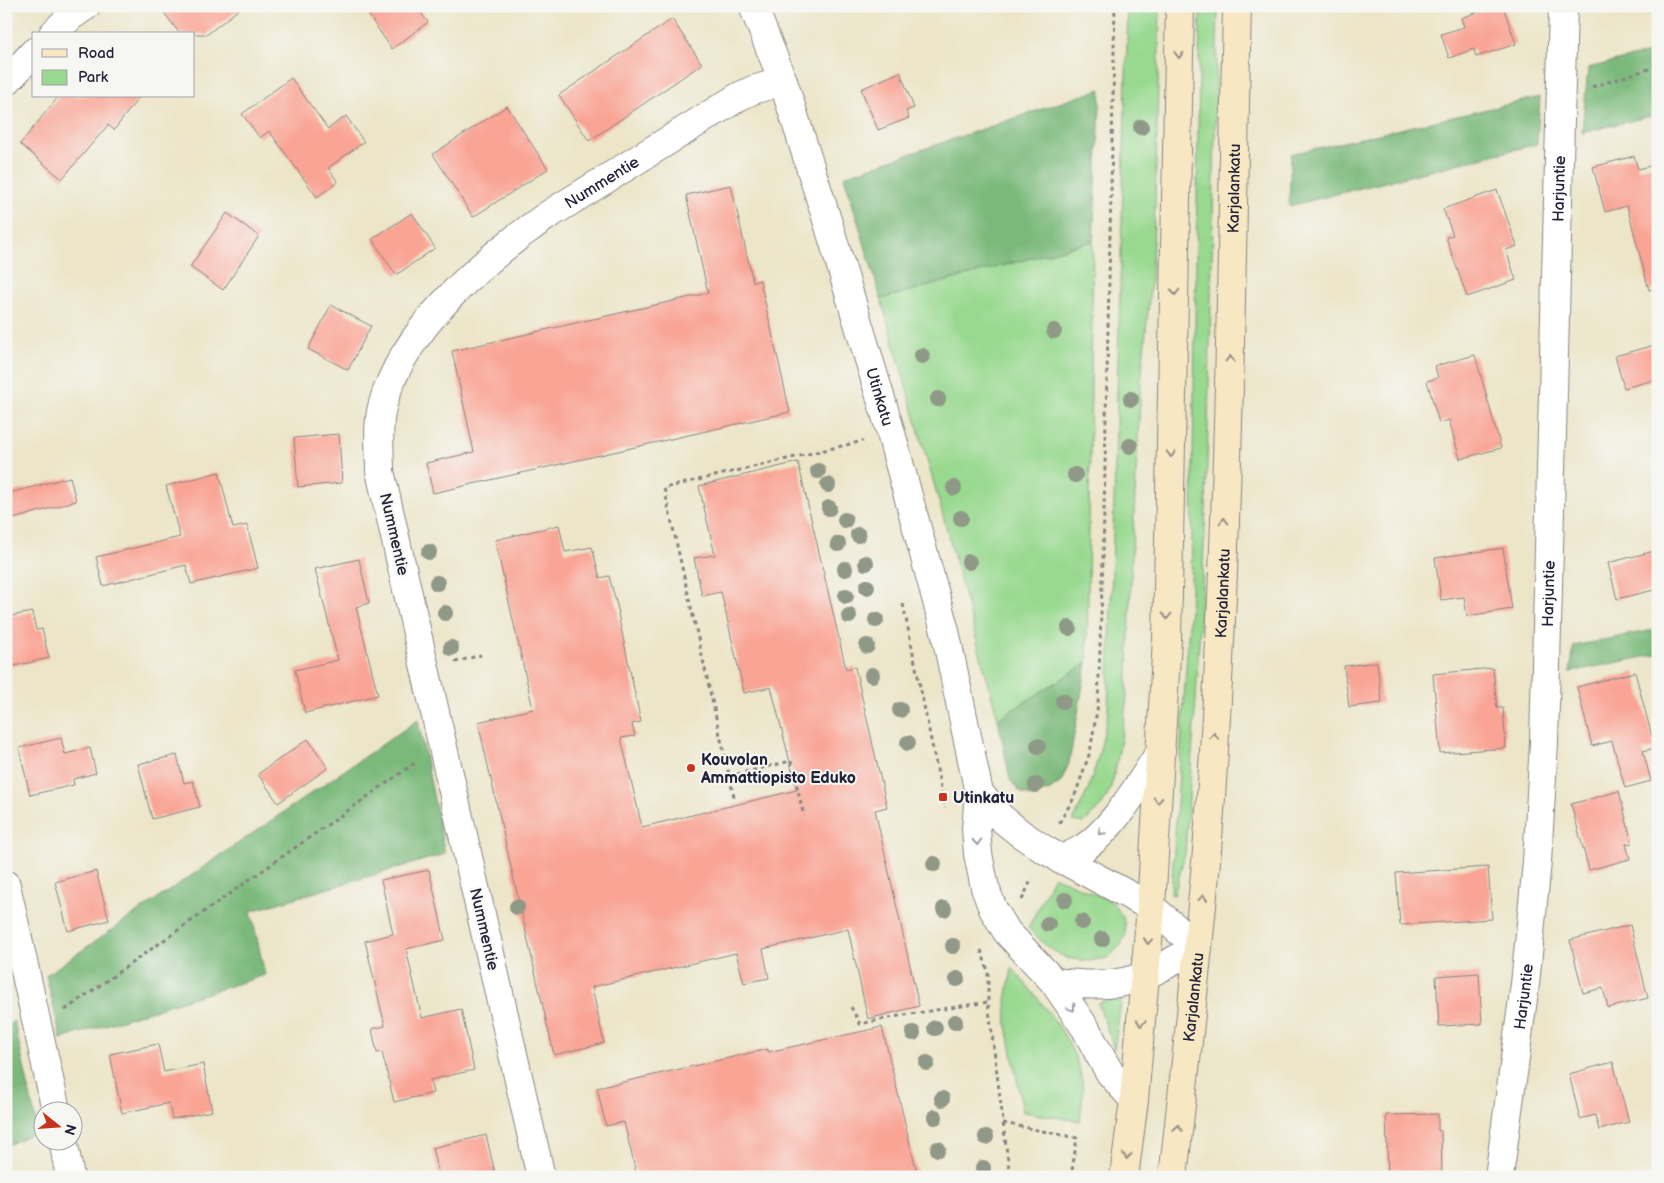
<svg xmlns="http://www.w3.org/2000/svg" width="1664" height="1183" viewBox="0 0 1664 1183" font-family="'Balsamiq Sans',sans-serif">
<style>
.green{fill:#98d98f;stroke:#5d7e65}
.forest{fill:#7ab97a;stroke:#4e6e5a}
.building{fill:#f9a494}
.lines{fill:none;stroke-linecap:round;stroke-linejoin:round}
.minor-casing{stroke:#878482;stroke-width:30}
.tertiary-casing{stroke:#878482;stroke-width:30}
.secondary-casing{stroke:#878482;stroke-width:30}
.path{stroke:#878482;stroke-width:3;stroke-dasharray:4 4;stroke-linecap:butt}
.minor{stroke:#fff;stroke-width:28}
.tertiary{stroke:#fff;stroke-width:28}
.secondary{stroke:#f7e8c3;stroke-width:28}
.tree{fill:#909888}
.oneway{stroke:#978f86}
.oneway2{stroke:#9c9ca7}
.poi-dot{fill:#c8321e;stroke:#f6f6f2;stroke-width:2}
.labels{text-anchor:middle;stroke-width:4;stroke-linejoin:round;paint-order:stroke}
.street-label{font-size:16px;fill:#22223b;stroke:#f6f6f2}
.poi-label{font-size:16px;font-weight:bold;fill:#22223b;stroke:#f6f6f2;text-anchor:start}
</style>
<rect width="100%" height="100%" fill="#f6f6f2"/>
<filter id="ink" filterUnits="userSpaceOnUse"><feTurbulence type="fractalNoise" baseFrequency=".02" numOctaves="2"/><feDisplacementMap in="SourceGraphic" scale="10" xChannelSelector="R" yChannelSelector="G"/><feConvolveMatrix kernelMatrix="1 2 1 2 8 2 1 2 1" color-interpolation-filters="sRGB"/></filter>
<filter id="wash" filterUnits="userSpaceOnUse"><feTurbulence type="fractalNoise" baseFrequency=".0096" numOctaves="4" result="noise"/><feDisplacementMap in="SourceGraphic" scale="20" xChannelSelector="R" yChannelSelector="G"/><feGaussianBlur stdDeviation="1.12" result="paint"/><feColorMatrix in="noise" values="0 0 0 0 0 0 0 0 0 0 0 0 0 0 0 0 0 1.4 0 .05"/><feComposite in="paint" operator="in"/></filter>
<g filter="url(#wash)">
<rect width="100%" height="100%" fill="#ece5c8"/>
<!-- green -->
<g class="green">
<path d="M1128,6H1160L1155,206L1151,280L1141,381L1132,552L1127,696L1121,740L1115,772L1110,790L1102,805L1084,823L1073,821L1088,790L1099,755L1108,713Z"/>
<path d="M1200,6H1218L1206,508L1196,698L1185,854L1174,895L1171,894L1191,594Z"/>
<path d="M1093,241L1087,663L998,719L940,505L881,299Z"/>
<path d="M1054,876L1112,902L1123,917L1125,926V936L1120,946L1107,958L1089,961L1066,958L1046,946L1028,928Z"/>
<path d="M1012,968C1039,1000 1076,1039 1082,1082C1084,1094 1081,1108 1080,1121L1023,1112L1007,1026L1006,1000Z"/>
<path d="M1122,997L1114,1049L1098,1003Z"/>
</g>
<!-- forest -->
<g class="forest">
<path d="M1658,51V114L1582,133L1588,68Z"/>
<path d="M1101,89L1093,241L881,299L844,176Z"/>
<path d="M1540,97L1537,144L1289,206L1291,154Z"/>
<path d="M1658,629V654L1570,672L1574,646Z"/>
<path d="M1087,663L1069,763L1061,782L1050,790L1030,796L1020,792L1010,780L998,719Z"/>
<path d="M418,720L445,854L251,911L265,975L61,1039L46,975Z"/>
<path d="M14,1021L38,1131L6,1146V1027Z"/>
</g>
<g id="blocks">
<!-- building -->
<g class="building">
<path d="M159,6H243L205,36L204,34H180Z"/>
<path d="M362,6H416L428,22L392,49Z"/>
<path d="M1495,6H1503L1516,44L1476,57L1474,49L1449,58L1441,34L1464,27L1461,18Z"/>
<path d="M672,19L702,64L589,141L559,95Z"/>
<path d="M900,72L914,108L906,111L909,118L878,130L861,89Z"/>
<path d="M291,78L328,129L346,116L364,142L328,168L338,182L317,197L269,131L260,138L242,114Z"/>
<path d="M59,96H140L114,130L108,125L62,179L20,144Z"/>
<path d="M507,106L548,169L473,217L433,154Z"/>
<path d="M1634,156L1638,169L1658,164V289L1649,290L1627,206L1605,212L1593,167Z"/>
<path d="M731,185L753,282L760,280L790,412L433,493L426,463L474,452L452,351L708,293L686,195Z"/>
<path d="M1497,190L1517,246L1506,250L1516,280L1467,297L1446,237L1453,235L1443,209Z"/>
<path d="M227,213L259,236L223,290L190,267Z"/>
<path d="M412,213L435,248L396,275L372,239Z"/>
<path d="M331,305L371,326L348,370L308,349Z"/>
<path d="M1658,344V379L1624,388L1615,356Z"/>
<path d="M1475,355L1501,448L1460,459L1449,420L1439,423L1427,381L1438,378L1435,366Z"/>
<path d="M339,434L342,483L298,487L294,438Z"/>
<path d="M798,462L846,669L855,667L887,807L875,810L919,1006L868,1019L848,929L763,949L769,978L744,983L736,953L592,987L604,1043L554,1055L478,722L533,709L495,540L559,525L565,552L592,547L600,578L609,576L619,613L618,614L641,722L632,724L635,736L621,738L642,827L797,790L771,687L744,693L721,592L702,596L694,558L715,555L699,486Z"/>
<path d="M219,472L233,528L247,525L258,568L191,584L186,565L103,586L96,557L180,537L166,486Z"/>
<path d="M70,477L76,501L6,521V494Z"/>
<path d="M1503,548L1512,609L1467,616L1464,597L1441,600L1435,558Z"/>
<path d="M1658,550V589L1617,599L1608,563Z"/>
<path d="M359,559L369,603L356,607L378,695L305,713L295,670L338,660L315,569Z"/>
<path d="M32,612L36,630L42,629L49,658L6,668V617Z"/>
<path d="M1377,662L1382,703L1349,707L1344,666Z"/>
<path d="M1493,668L1497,708H1503L1506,748L1440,753L1433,674Z"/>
<path d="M1635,672L1655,748L1643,751L1651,781L1625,788L1612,741L1592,746L1577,687Z"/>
<path d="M61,738L65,754L90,748L96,773L73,779L74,785L30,795L19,748Z"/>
<path d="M308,739L328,768L278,803L258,774Z"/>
<path d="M177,755L184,783L193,781L200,807L152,819L138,764Z"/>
<path d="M1619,791L1632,843L1626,844L1630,859L1589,870L1571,804Z"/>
<path d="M1488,867L1492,919L1400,925L1396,873Z"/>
<path d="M429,870L445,940L406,949L422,1018L461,1009L474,1070L430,1080L433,1093L394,1102L382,1052L377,1053L372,1029L385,1026L365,941L393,934L381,880Z"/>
<path d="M96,871L109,920L68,931L55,882Z"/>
<path d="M1630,925L1648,998L1608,1008L1603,988L1583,993L1570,940Z"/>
<path d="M1479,973L1482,1024L1439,1026L1436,976Z"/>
<path d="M882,1027L918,1177H637L624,1122L606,1126L597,1088L768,1049V1052Z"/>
<path d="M158,1044L164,1072L203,1064L212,1111L172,1119L169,1103L122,1113L110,1054Z"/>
<path d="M1613,1062L1629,1122L1599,1130L1595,1115L1580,1119L1569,1074Z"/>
<path d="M1438,1114V1131H1441L1442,1177H1388L1386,1115Z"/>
<path d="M486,1135L496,1177H439L432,1148Z"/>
</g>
</g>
</g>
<g filter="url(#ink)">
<use href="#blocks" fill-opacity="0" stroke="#878482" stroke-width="1"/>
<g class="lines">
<!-- minor casing -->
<g class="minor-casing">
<g id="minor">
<path d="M53,34L70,17L86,6"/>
<path d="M6,82L34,52"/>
<path d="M6,885L56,1110"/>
<path d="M63,1140L70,1177"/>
<path id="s1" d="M541,1177L380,471C380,450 377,428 382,407C402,329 484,259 548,215L740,96L753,90L783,81"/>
<path id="s2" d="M1499,1177L1525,984L1537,862L1544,742L1563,6"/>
</g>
</g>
<!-- tertiary casing -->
<g class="tertiary-casing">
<g id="tertiary">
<path id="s3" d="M753,6L783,81L828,223L889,426L945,631L979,793L976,829L978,854L985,888L993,909L1007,932L1054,982L1086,1029L1098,1052L1110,1073L1134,1100"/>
<path d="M979,793L1000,817L1021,834L1045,850L1151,907L1198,947C1173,960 1145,980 1117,983C1096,986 1075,984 1054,982"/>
<path d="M1061,860C1068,856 1076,853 1082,849C1113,830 1141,781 1161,751"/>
</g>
</g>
<!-- secondary casing -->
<g class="secondary-casing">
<g id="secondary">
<path d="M1124,1177L1134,1100L1151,907L1167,639L1180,6"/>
<path id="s4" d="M1173,1177C1186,1060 1200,943 1209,825C1229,553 1231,279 1237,6"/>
</g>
</g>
<!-- path -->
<g class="path">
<path d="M1592,87L1658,66"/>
<path d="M903,604L945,808"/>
<path d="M455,662L481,655"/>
<path d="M729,776L791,761L804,816"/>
<path d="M734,797L664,488L863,441"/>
<path d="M1059,823L1074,798L1090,752L1098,704L1103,557L1115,6"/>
<path d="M1022,900L1032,878"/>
<path d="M981,950L988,971V1002L1010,1177"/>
<path d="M851,1007L860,1024L904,1015L988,1002"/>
<path d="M65,1010L415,763"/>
<path d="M1003,1123L1077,1138L1071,1177"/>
</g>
<!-- minor -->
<use href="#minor" class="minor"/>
<!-- tertiary -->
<use href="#tertiary" class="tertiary"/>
<!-- secondary -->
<use href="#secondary" class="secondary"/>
</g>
<!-- trees -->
<g class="tree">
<circle cx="1141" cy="127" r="8"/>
<circle cx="1054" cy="331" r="8"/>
<circle cx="922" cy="356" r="8"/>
<circle cx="938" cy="399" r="8"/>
<circle cx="1131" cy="399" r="8"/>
<circle cx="1130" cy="446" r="8"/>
<circle cx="818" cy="471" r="8"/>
<circle cx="1075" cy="475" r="8"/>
<circle cx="828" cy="485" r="8"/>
<circle cx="954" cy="488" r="8"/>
<circle cx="829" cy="508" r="8"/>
<circle cx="961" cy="518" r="8"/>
<circle cx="845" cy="520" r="8"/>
<circle cx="858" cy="535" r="8"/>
<circle cx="838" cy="544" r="8"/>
<circle cx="429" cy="552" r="8"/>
<circle cx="969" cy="562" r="8"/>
<circle cx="866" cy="563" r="8"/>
<circle cx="845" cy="569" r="8"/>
<circle cx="437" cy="583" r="8"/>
<circle cx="867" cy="587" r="8"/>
<circle cx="846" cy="596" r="8"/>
<circle cx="445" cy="613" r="8"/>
<circle cx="849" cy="616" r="8"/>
<circle cx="876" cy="620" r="8"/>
<circle cx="1069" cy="628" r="8"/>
<circle cx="867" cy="646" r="8"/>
<circle cx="451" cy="648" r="8"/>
<circle cx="872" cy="675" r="8"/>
<circle cx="1063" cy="701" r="8"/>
<circle cx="900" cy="710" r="8"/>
<circle cx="908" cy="743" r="8"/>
<circle cx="1038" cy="746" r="8"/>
<circle cx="1036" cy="785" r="8"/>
<circle cx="934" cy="864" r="8"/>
<circle cx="1065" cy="900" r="8"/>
<circle cx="517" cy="907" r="8"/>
<circle cx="944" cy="909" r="8"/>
<circle cx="1082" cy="922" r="8"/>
<circle cx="1048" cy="924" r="8"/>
<circle cx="1102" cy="939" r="8"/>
<circle cx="953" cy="946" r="8"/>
<circle cx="957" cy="979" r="8"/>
<circle cx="955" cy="1022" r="8"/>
<circle cx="935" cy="1028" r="8"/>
<circle cx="913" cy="1033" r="8"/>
<circle cx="927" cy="1063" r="8"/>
<circle cx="942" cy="1099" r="8"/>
<circle cx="935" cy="1117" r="8"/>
<circle cx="986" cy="1137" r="8"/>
<circle cx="938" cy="1149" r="8"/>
<circle cx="983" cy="1168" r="8"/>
</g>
<!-- one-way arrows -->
<defs><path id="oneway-chevron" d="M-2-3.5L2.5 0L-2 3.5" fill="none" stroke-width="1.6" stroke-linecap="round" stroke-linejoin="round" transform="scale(1.25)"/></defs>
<g class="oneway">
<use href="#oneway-chevron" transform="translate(1179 55) rotate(91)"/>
<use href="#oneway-chevron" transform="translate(1175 292) rotate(91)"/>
<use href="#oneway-chevron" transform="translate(1230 359) rotate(-89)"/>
<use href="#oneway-chevron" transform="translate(1171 454) rotate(91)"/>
<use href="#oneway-chevron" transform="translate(1224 521) rotate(-88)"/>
<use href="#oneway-chevron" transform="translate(1167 616) rotate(91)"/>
<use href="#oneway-chevron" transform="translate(1214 736) rotate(-87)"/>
<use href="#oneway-chevron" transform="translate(1158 800) rotate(93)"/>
<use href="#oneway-chevron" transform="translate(1203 898) rotate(-85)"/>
<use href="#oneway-chevron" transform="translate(1148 941) rotate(95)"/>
<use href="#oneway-chevron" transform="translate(1141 1023) rotate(95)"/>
<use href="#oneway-chevron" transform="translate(1178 1128) rotate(-84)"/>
<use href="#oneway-chevron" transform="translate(1127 1156) rotate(97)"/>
</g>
<g class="oneway2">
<use href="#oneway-chevron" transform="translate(1101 832) rotate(135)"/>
<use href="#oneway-chevron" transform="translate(977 842) rotate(87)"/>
<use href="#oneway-chevron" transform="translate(1072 1008) rotate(56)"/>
</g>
</g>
<!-- markers -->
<g class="poi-dot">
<circle cx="691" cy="768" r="5"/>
<rect x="938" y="792" width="10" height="10" rx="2.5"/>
</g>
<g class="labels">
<!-- street labels -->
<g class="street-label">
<text dy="6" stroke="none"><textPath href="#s1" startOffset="1110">Nummentie</textPath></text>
<text dy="6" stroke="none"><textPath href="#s4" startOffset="991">Karjalankatu</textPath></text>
<text dy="6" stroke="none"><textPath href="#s2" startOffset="991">Harjuntie</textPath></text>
<text dy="6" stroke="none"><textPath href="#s3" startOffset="411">Utinkatu</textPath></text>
<text transform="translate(395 534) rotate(77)" y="6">Nummentie</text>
<text dy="6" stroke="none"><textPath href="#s4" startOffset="586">Karjalankatu</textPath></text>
<text dy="6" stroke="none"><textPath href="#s2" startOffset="586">Harjuntie</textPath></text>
<text transform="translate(485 929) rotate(77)" y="6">Nummentie</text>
<text dy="6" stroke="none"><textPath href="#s4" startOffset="181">Karjalankatu</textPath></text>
<text dy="6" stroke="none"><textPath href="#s2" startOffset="182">Harjuntie</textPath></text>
</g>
<!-- poi labels -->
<g class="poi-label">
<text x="701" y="765">Kouvolan<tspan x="701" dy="18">Ammattiopisto Eduko</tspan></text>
<text x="953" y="803">Utinkatu</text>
</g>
</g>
<!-- margin -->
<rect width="1664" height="1183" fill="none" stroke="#f6f6f2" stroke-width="25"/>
<!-- legend -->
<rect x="32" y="32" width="162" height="65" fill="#f6f6f2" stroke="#a1a1a9"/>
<rect x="42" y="49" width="25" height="8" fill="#f7e8c3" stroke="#a1a1a9"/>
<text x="78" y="58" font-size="15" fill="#22223b">Road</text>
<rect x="42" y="70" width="25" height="15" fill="#98d98f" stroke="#a1a1a9"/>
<text x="78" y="82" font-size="15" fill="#22223b">Park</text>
<!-- north arrow -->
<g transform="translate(58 1126) rotate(107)"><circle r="24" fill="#f6f6f2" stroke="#a1a1a9"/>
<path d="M0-4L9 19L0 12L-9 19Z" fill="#c8321e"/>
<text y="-8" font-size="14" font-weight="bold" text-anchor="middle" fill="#22223b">N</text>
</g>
</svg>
